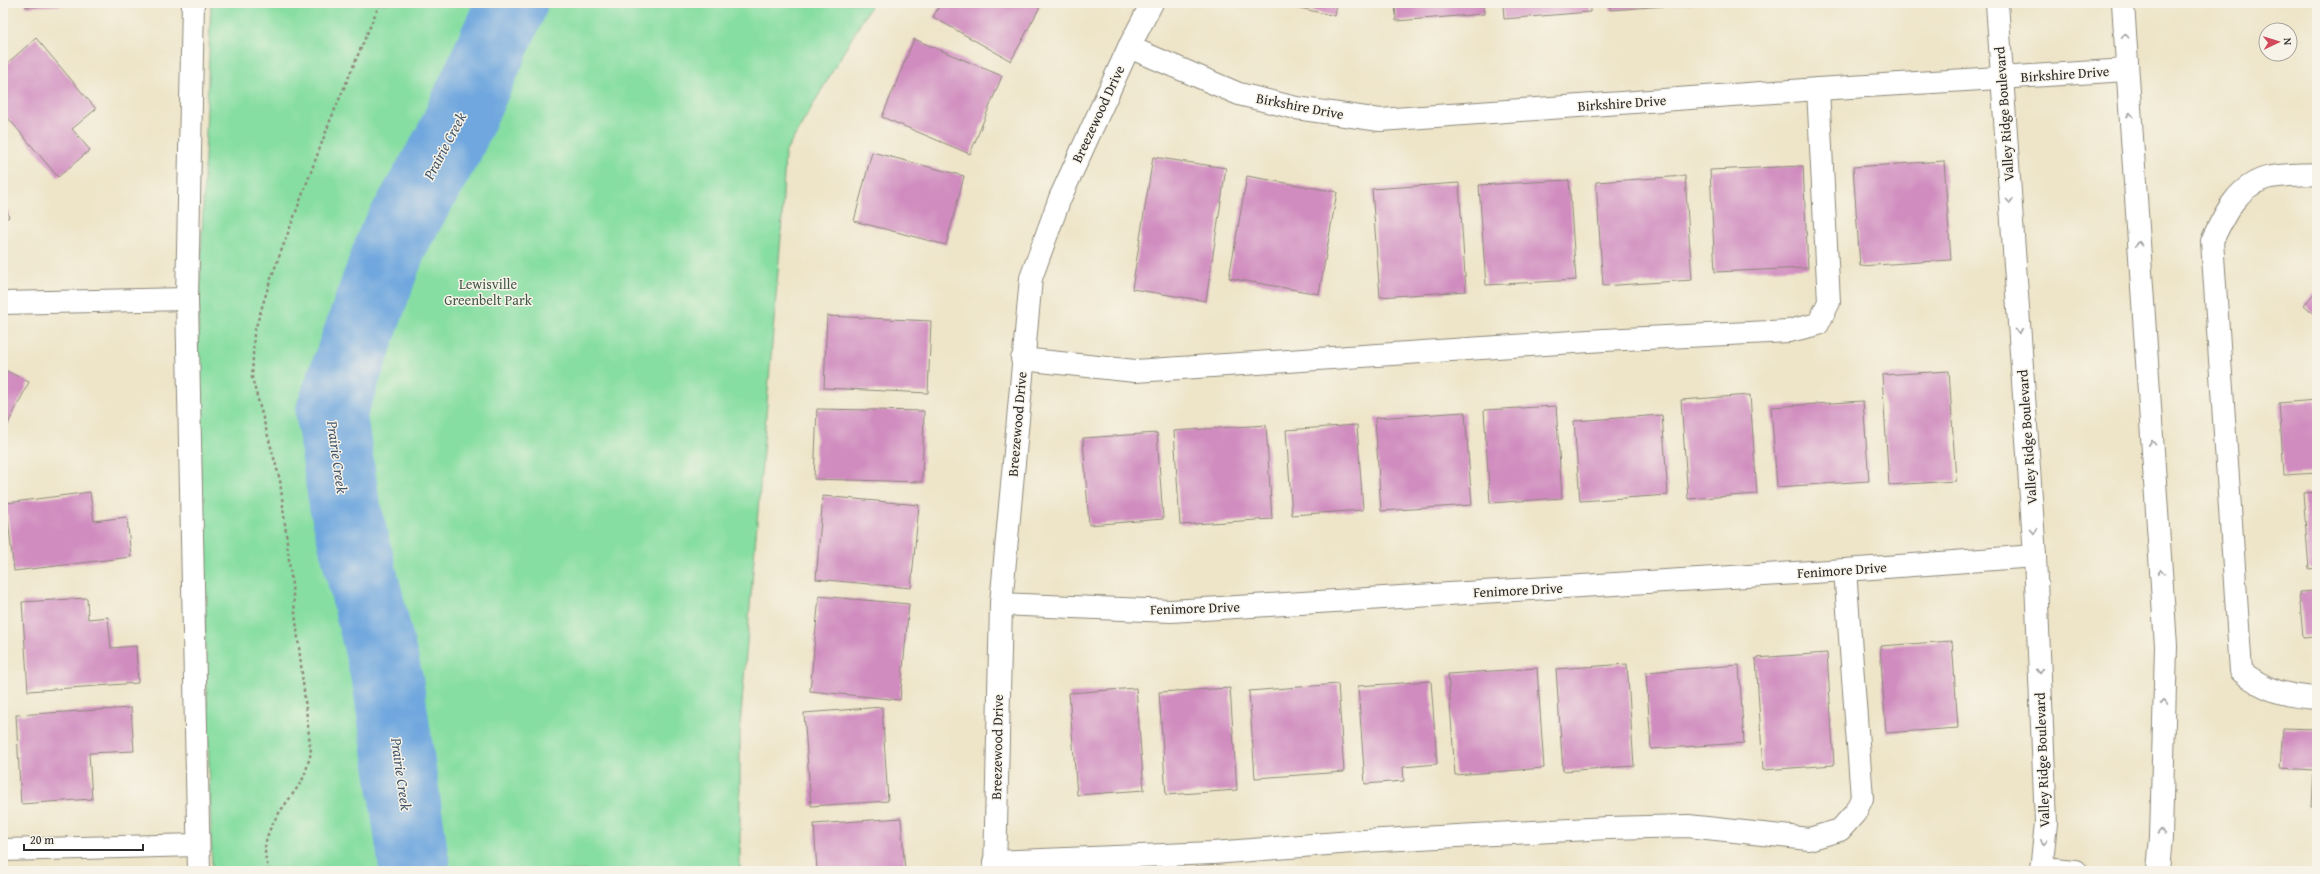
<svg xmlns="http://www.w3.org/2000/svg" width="2320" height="874" viewBox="0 0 2320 874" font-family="'Gentium Book Plus',serif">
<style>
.green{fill:#87dea2;stroke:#598466}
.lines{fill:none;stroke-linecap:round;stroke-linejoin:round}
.river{stroke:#6fa7de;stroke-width:71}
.building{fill:#d08cbf}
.minor-casing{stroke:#8c887a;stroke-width:24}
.major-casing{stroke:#8c887a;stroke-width:24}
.path{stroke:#8c887a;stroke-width:2.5;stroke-dasharray:3 3;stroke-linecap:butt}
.minor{stroke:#fff;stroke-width:22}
.major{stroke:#fff;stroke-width:22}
.oneway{stroke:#a0a0a0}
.labels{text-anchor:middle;stroke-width:3;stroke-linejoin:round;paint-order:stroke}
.street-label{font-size:14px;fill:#2b2b2b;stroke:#f7f3e8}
.park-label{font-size:14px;fill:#425849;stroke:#f7f3e8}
.water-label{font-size:15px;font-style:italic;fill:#43566a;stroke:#f7f3e8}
</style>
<rect width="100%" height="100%" fill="#f7f3e8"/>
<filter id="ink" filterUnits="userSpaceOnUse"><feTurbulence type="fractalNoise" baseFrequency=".025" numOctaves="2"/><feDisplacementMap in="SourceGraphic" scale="8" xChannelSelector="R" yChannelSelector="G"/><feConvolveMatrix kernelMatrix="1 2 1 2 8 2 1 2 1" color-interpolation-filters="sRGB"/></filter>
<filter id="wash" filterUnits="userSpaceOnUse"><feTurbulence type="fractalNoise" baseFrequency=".012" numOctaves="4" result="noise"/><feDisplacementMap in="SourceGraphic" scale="16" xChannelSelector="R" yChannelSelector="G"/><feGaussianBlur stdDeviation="0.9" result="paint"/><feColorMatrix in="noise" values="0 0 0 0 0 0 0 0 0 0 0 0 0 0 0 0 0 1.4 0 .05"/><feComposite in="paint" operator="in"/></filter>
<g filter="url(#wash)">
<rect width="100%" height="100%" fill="#eee5c9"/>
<!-- green -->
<path class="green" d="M211,3H872L785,153L781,236L740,726V871H212L197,360Z"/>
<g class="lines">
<!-- river -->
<path class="river" d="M415,871L388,682L344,502L331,413L392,242L449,143L512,3"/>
</g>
<g id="blocks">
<!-- building -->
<g class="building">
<path d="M25,3H84V4L26,7Z"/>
<path d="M941,3H1042L1011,61L933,17Z"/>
<path d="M1277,3H1337L1335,16Z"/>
<path d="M1395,3H1483L1484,14L1396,21Z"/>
<path d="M1503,3H1590V12L1504,19Z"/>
<path d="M1610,3H1693V4L1610,10Z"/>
<path d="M36,38L96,109L72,129L90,150L58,177L3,112V67Z"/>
<path d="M914,39L1002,76L970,154L882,117Z"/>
<path d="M872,152L964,176L946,245L854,221Z"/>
<path d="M1153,157L1226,168L1206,301L1132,289Z"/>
<path d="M1944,161L1951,260L1860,266L1853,167Z"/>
<path d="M1803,166L1808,268L1715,272L1710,170Z"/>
<path d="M1247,176L1337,192L1319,294L1229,278Z"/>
<path d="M1685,176L1692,280L1603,286L1596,182Z"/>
<path d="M1569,180L1576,280L1486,285L1479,185Z"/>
<path d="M1459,183L1466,291L1380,297L1372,189Z"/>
<path d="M3,199L9,217L3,220Z"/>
<path d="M2317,290V317L2304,305Z"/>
<path d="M827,316L931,321L928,393L824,388Z"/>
<path d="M3,369L29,382L3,434Z"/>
<path d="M1949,371L1956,481L1889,485L1882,375Z"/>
<path d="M1750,395L1757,494L1688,499L1681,400Z"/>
<path d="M2317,400V473L2284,475L2279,403Z"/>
<path d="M1863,401L1869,481L1777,487L1771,407Z"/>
<path d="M1556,406L1562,498L1490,503L1484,410Z"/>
<path d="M817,409L924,411L922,482L814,479Z"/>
<path d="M1465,412L1472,505L1381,511L1375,418Z"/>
<path d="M1662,415L1668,495L1580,501L1574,421Z"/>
<path d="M1266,425L1272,519L1180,525L1174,431Z"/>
<path d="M1357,425L1363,510L1292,515L1286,430Z"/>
<path d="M1157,433L1163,519L1089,525L1083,438Z"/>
<path d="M90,492L94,521L127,517L131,557L14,571L6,503Z"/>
<path d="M2317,492V568L2309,569L2303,493Z"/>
<path d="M823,496L919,505L911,588L816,579Z"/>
<path d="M2317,591V636L2303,637L2299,592Z"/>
<path d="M819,596L909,604L900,700L810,691Z"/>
<path d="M87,598L88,619L108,617L111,648L136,646L138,683L28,691L22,602Z"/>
<path d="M1952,641L1958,728L1886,733L1880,646Z"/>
<path d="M1827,653L1834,765L1763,770L1756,658Z"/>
<path d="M1627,664L1634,766L1563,771L1556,669Z"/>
<path d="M1739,665L1744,743L1651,749L1646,672Z"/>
<path d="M1537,668L1544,768L1455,775L1448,674Z"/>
<path d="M1431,681L1437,764L1403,767L1404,781L1365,784L1358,686Z"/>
<path d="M1338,684L1344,772L1255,778L1249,691Z"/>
<path d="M1136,688L1144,790L1077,795L1069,693Z"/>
<path d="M1230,688L1237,790L1166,795L1159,692Z"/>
<path d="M882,707L888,801L811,806L804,713Z"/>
<path d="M131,708L134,751L89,753L92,799L21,804L16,715Z"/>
<path d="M2283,728L2317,729V808L2312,807L2314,770L2280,768Z"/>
<path d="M901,818L905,871H817L814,824Z"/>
<path d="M131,869V871H115V870Z"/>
</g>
</g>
</g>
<g filter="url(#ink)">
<use href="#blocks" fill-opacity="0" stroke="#8c887a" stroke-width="1"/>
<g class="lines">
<!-- minor casing -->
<g class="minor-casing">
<g id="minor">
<path d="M193,3L187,299L199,871"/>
<path d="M1129,47L1239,94L1296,108L1380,120L1818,89L2127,70"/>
<path d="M2317,174C2302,175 2282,174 2267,178C2237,186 2224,215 2212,241L2241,671C2265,691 2287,696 2317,698"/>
<path d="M3,303L187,299"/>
<path d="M1022,359L1135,371L1604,340L1789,331L1818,324L1829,302L1818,89"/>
<path d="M1001,604L1171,611L1845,570L2035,556"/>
<path d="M3,850L198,845"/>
<path d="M994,862L1213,853L1364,841L1608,828L1688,826L1809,839L1840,830L1855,813L1862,798L1845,570"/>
<path d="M2041,868L2076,871"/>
<path d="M995,871L1001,604L1031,278L1060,198L1129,47L1152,3"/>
</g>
</g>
<!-- major casing -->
<g class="major-casing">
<g id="major">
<path d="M1997,3L2035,556L2046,823L2041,871"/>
<path d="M2123,3L2166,646L2161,837L2158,871"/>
</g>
</g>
<!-- path -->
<path class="path" d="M270,871C253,836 284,809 301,782C306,774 308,762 311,753L280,480L252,378L254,333L270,281L330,121L380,3"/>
<!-- minor -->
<use href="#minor" class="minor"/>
<!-- major -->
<use href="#major" class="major"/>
</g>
<!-- one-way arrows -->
<defs><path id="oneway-chevron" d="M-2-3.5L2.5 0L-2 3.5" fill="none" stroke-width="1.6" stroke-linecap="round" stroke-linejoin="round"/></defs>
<g class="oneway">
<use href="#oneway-chevron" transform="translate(2125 36) rotate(-93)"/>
<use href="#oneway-chevron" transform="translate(2130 115) rotate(-94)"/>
<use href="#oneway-chevron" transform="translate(2010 201) rotate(86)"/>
<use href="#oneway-chevron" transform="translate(2139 244) rotate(-94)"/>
<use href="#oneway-chevron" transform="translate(2019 331) rotate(86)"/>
<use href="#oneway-chevron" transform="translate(2152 443) rotate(-94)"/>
<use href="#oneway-chevron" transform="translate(2034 531) rotate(86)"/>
<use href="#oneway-chevron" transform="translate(2161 572) rotate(-94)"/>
<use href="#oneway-chevron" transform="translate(2040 671) rotate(88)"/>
<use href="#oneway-chevron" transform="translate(2164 702) rotate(-89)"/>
<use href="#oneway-chevron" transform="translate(2161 832) rotate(-88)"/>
<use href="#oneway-chevron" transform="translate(2044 842) rotate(95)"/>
</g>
</g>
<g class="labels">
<!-- street labels -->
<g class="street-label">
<text transform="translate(2065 74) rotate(-4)" y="5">Birkshire Drive</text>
<text transform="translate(1622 103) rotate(-4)" y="5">Birkshire Drive</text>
<text transform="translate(1300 106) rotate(11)" y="5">Birkshire Drive</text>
<text transform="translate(1098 114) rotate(-65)" y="5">Breezewood Drive</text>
<text transform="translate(2004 114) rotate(-94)" y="5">Valley Ridge Boulevard</text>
<text transform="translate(1017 424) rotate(-85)" y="5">Breezewood Drive</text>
<text transform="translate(2027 437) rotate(-94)" y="5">Valley Ridge Boulevard</text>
<text transform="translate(1842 570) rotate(-4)" y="5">Fenimore Drive</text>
<text transform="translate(1518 590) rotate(-3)" y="5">Fenimore Drive</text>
<text transform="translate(1195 608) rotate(-2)" y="5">Fenimore Drive</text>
<text transform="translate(997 747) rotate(-89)" y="5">Breezewood Drive</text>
<text transform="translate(2042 760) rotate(-92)" y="5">Valley Ridge Boulevard</text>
</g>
<!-- park labels -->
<g class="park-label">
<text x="488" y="289">Lewisville<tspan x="488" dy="16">Greenbelt Park</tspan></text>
</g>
<!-- water labels -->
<g class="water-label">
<text transform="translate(445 146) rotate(-62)" y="5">Prairie Creek</text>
<text transform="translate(337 457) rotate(82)" y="5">Prairie Creek</text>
<text transform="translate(401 774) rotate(82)" y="5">Prairie Creek</text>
</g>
</g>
<!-- margin -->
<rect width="2320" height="874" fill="none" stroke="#f7f3e8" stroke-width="16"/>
<!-- north arrow -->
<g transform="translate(2278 42) rotate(86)"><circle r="19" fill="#f7f3e8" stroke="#a5a39c"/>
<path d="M0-3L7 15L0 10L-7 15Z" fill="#d1495b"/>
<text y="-6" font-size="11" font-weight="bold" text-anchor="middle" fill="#2b2b2b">N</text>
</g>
<!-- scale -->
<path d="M24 844v6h119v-6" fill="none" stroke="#2b2b2b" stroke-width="2"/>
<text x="30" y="844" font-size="12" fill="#2b2b2b" stroke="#f7f3e8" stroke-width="3" paint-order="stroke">20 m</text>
</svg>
